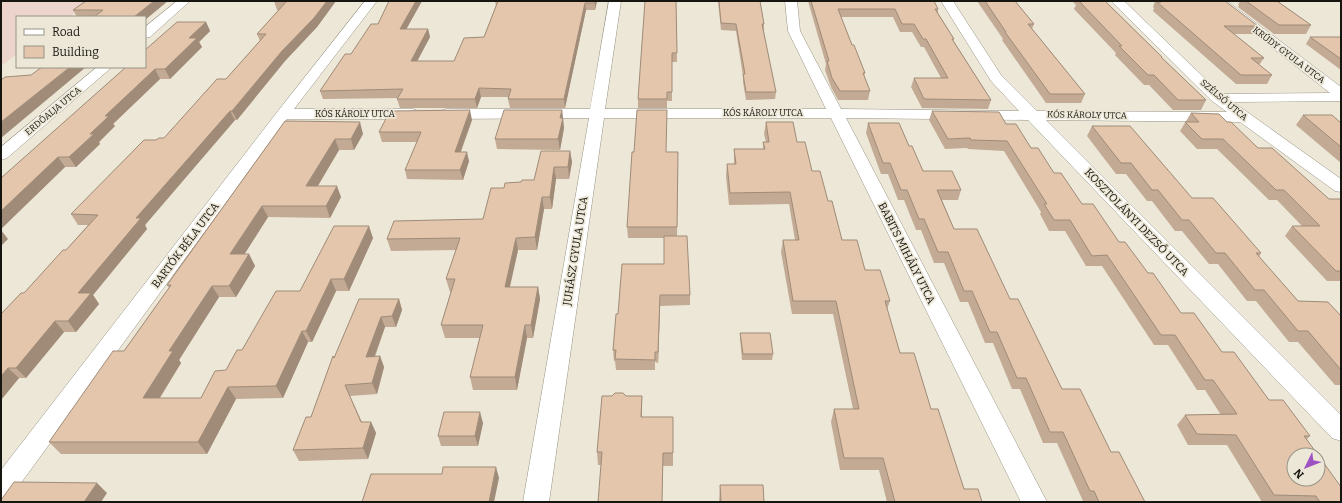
<svg xmlns="http://www.w3.org/2000/svg" width="1342" height="503" viewBox="0 0 1342 503" font-family="Bitter,serif">
<style>
.green{fill:#ecd3cc}
.lines{fill:none;stroke-linecap:round;stroke-linejoin:round}
.street-casing{stroke:#979384;stroke-width:1}
.street{fill:#fff;fill-rule:evenodd}
.wall{fill:#c3aa94}
.shaded-wall{fill:#9f8b78}
.building{fill:#e3c6ac;stroke:#9f8b78}
.labels{text-anchor:middle;stroke-width:3.5;stroke-linejoin:round;paint-order:stroke}
.far-street-label{font-size:9px;fill:#17150f;stroke:#ece7d7}
.street-label{font-size:11px;fill:#17150f;stroke:#ece7d7}
</style>
<rect width="100%" height="100%" fill="#ece7d7"/>
<!-- green -->
<path class="green" d="M1,1H92L69,17H17V54L1,66Z"/>
<g class="lines">
<!-- street casing -->
<g class="street-casing">
<g id="street">
<path d="M177,1H190L150,37L145,38V27Z"/>
<path d="M365,1H377L294,109H413L418,111L421,114L418,117L413,119H287L10,498L1,502V470L278,111Z"/>
<path d="M609,1H621L605,109H826L788,31L785,1H797L800,31L841,109L1019,111L991,81L941,1H953L1001,75L1037,111L1227,112L1212,101L1111,1H1124L1221,94L1330,93L1213,1H1227L1341,87V101L1233,102L1341,179V192L1335,191L1240,122L1046,120L1341,415V441L1332,438L1028,120L846,118L1047,502H1021L831,118H604L549,502H523L589,118L446,119L441,117L438,114L441,111L446,109H590Z"/>
<path d="M97,67H112L7,158L1,160V147Z"/>
</g>
</g>
<!-- street -->
<use href="#street" class="street"/>
</g>
<!-- wall -->
<g class="wall">
<path d="M86,1L145,17H77L73,10Z"/>
<path d="M274,1H336L317,27L285,61L237,120H235L145,225L147,229L93,295L99,304L76,332H64L26,378H19L1,400L24,293L66,250L88,225H78L71,214L156,140L164,138L226,79L260,41L257,34L279,10H277Z"/>
<path d="M389,1H422L406,29H428L430,37L417,61H454L484,37L496,6L495,1H597L595,10H586L565,108H510L508,99L509,97H481L477,108H400L397,99L398,98L323,99L320,91L351,54L378,24Z"/>
<path d="M676,1L677,62H672V101H667V108H638V99Z"/>
<path d="M718,1H760L764,24V31H763L776,92L775,99L746,100L743,82V76L736,31L721,30Z"/>
<path d="M808,1H934L938,9V13L954,39L953,40L991,100L988,109L922,108L911,87L914,78H941L924,47H921L912,32H900L893,17H841L852,45L865,73L864,76L870,91L868,100H838L831,87L825,70L826,64Z"/>
<path d="M977,1H1015L1034,24L1032,29L1085,94L1081,103H1046L1002,40L1003,39Z"/>
<path d="M1072,1H1105L1162,57V58L1206,100L1201,110H1173L1149,85H1144L1115,55L1116,53L1074,9L1076,5Z"/>
<path d="M1155,1H1225L1258,26L1253,34H1234L1264,58L1259,65L1272,75L1267,84H1236L1153,11L1154,8L1153,7Z"/>
<path d="M1240,1H1277L1311,25L1306,34H1274L1238,7L1239,5H1238Z"/>
<path d="M206,22L210,31L199,42L202,47L170,79H160L113,124L115,126L99,142L100,144L76,167H65L1,229V178Z"/>
<path d="M1310,37H1341V70L1306,44Z"/>
<path d="M562,110L564,128L560,150L497,149L495,139Z"/>
<path d="M932,111L1006,124L1031,148L1082,204L1119,242L1148,273L1181,313L1222,352L1269,400L1310,436L1307,439L1341,502H1262L1227,445H1188L1177,425L1185,415H1221L1205,390H1197L1168,345H1154L1102,266H1086L1065,231H1049L1040,214L1041,212L1004,151L968,149L967,148L945,149L929,120Z"/>
<path d="M1191,113L1227,122L1258,148L1329,199H1341V281H1327L1285,236L1292,226H1302L1277,200H1269L1217,149H1197L1180,131Z"/>
<path d="M1303,115L1341,123V163L1296,125Z"/>
<path d="M472,120L461,152L469,161L463,180L407,179L405,170L417,142H382L379,132Z"/>
<path d="M285,121L363,134L354,150H339L318,186L341,197L330,218L268,217L244,254H249L255,266L236,297H219L179,360L181,363L160,398H201L226,370L242,350L300,291L373,238L349,291H336L312,342H308L283,398L236,399L207,454H61L49,442L124,351L169,288L167,285Z"/>
<path d="M766,122L797,142L828,201L842,240L865,270L890,301L887,309L900,353L931,409L964,489L982,502H887L879,470H840L831,422L834,409H853L833,314H792L781,252L783,240H795L789,204L729,205L726,176L727,164H734V149H763V142H766L764,134Z"/>
<path d="M868,123L909,146L923,171L961,190L958,200H942L954,229L1010,299L1062,389L1111,452L1145,502L1083,501L1057,443H1043L1020,389H1012L993,343H985L968,302H960L944,263H934L921,230H916L904,200H898L888,174H881L866,133Z"/>
<path d="M1092,126L1192,198L1261,253L1259,257L1298,301L1341,316V385H1335L1298,342H1289L1256,301H1247L1218,264H1209L1182,231H1175L1152,201H1147L1126,174H1116L1087,136Z"/>
<path d="M570,151L572,162L569,179H556L552,209H544L537,250H518L510,287H538L540,299L533,338H527L517,390H473L470,377L480,338H445L441,325L451,292H450L446,279L456,250L391,251L387,239L483,219L504,188L521,182L534,180Z"/>
<path d="M666,152H678L677,236L690,295V305L660,306L658,363L655,362V370H616L615,361H614L613,350L618,314L664,264V238H628L627,227Z"/>
<path d="M399,299L402,310L396,327H385L375,357L380,356L384,367L377,394L350,396L362,422H371L376,433L368,459L299,461L293,450L311,417L334,358Z"/>
<path d="M740,333L773,354L772,360H742L740,338Z"/>
<path d="M626,396H642V417H673V466L598,465L597,452Z"/>
<path d="M483,423L478,446H441L438,436Z"/>
<path d="M720,485L764,502H719Z"/>
</g>
<!-- shaded-wall -->
<g class="shaded-wall">
<path d="M154,1H168L145,20V17H134Z"/>
<path d="M327,1H336L317,27L285,61L237,120L232,111L282,51Z"/>
<path d="M416,1H422L402,37L400,29Z"/>
<path d="M595,1H597L595,10Z"/>
<path d="M585,3L586,10L565,108L564,99Z"/>
<path d="M206,22L210,31L199,42L202,47L170,79L165,69L189,38Z"/>
<path d="M428,29L430,37L413,69L411,61Z"/>
<path d="M70,67H86L1,138V122Z"/>
<path d="M155,69L160,79L113,124L115,126L99,142L100,144L76,167L69,157L105,116Z"/>
<path d="M479,88L481,97L477,108L475,99Z"/>
<path d="M470,110L472,120L457,161L455,152Z"/>
<path d="M562,110L564,128L560,150L558,139L560,118Z"/>
<path d="M230,111L235,120L145,225L147,229L93,295L99,304L76,332L68,321L78,293L136,218Z"/>
<path d="M360,122L363,134L354,150L351,139Z"/>
<path d="M335,139L339,150L311,197L306,186Z"/>
<path d="M570,151L572,162L569,179L568,167Z"/>
<path d="M467,152L469,161L463,180L460,170Z"/>
<path d="M58,157L65,167L1,229V211Z"/>
<path d="M554,167L556,179L552,209L550,197Z"/>
<path d="M337,186L341,197L330,218L326,206Z"/>
<path d="M542,197L544,209L537,250L535,237Z"/>
<path d="M262,206L268,217L237,266L230,254Z"/>
<path d="M369,226L373,238L349,291L344,279Z"/>
<path d="M1,230L8,239L1,246Z"/>
<path d="M516,238L518,250L507,299L505,287Z"/>
<path d="M249,254L255,266L236,297L229,286Z"/>
<path d="M331,279L336,291L312,342L306,331Z"/>
<path d="M212,286L219,297L179,360L181,363L152,410L143,398L169,351Z"/>
<path d="M538,287L540,299L533,338L531,325Z"/>
<path d="M660,295V306L658,363V352Z"/>
<path d="M399,299L402,310L396,327L392,316Z"/>
<path d="M381,317L385,327L370,368L366,357Z"/>
<path d="M55,321L64,332L26,378L16,368Z"/>
<path d="M525,325L527,338L517,390L515,377Z"/>
<path d="M302,331L308,342L283,398L276,386Z"/>
<path d="M380,356L384,367L377,394L372,383Z"/>
<path d="M8,368L19,378L1,400V376Z"/>
<path d="M228,387L236,399L207,454L198,442Z"/>
<path d="M642,396V409L641,429V417Z"/>
<path d="M480,412L483,423L478,446L475,436Z"/>
<path d="M371,422L376,433L368,459L363,448Z"/>
<path d="M496,467L499,478L494,502H489Z"/>
<path d="M97,483L107,493L101,502H84Z"/>
</g>
<!-- building -->
<g class="building">
<path d="M86,1H154L134,17H94L103,10H73Z"/>
<path d="M287,1H327L314,18L282,51L232,111H230L136,218H141L78,293H91L68,321H55L16,368H8L1,376V314L21,293H24L63,250H66L98,215L71,214L144,140H156L159,138H164L217,79H226L266,34H257Z"/>
<path d="M389,1H416L400,29H428L411,61H454L464,38L484,37L498,1H595V3H585L564,99H508L511,89L479,88L475,99H397L403,89L320,91L345,54H351L371,24H378Z"/>
<path d="M645,1H676L677,53H672V92H667V99H638Z"/>
<path d="M719,1H760L764,24H762L776,92H746L743,74H745L736,24L721,23Z"/>
<path d="M811,1H934L938,9H935L954,39H952L991,100L924,99L914,78H948L926,39H923L914,24H902L895,9H838L852,45H854L865,73H863L870,91H840L832,78L827,61H829Z"/>
<path d="M985,1H1015L1034,24H1028L1085,94H1050L1005,32H1006Z"/>
<path d="M1079,1H1105L1162,57H1161L1206,100H1178L1154,75H1148L1119,46H1122Z"/>
<path d="M1159,1H1225L1258,26H1224L1264,58H1251L1272,75H1241L1157,2H1161Z"/>
<path d="M1246,1H1277L1311,25H1279Z"/>
<path d="M177,22H206L189,38H197L165,69H155L105,116H109L90,134H94L69,157H58L1,211V178L126,67H145V50Z"/>
<path d="M1310,37H1341V59Z"/>
<path d="M42,67H70L1,122V80L5,77L31,75Z"/>
<path d="M470,110L455,152H467L460,170H405L421,132H379L390,111Z"/>
<path d="M504,110H562L560,118H563L558,139H495Z"/>
<path d="M637,110H667L666,152H678L677,227H627L632,152H634Z"/>
<path d="M932,111L999,112L1006,124H1016L1031,148H1038L1054,173H1061L1082,204H1093L1119,242H1125L1148,273H1153L1181,313H1194L1222,352H1234L1269,400H1283L1310,436H1304L1318,455H1294V479H1318V455L1341,487V502H1320L1316,496L1274,495L1236,435L1197,434L1185,415L1237,414L1213,380H1205L1175,335H1161L1107,255L1092,256L1070,220H1054L1044,204H1047L1007,141L971,140L970,138L948,139Z"/>
<path d="M1191,113L1219,114L1227,122H1231L1258,148H1272L1329,199H1341V271H1336L1292,226H1320L1284,190H1276L1223,139H1202L1185,122H1199Z"/>
<path d="M1303,115H1332L1341,123V147Z"/>
<path d="M285,121L360,122L351,139H335L306,186H337L326,206H262L230,254H249L229,286H212L169,351H173L143,398H201L215,371L226,370L237,350H242L276,291H300L334,226H369L344,279H331L306,331H302L276,386L228,387L198,442H49L113,351H124L171,285H167Z"/>
<path d="M766,122H793L797,142H805L812,171H820L828,201H832L842,240H857L865,270H880L890,301H885L900,353H914L931,409H938L964,489H978L982,502H895L883,458H844L834,409H859L836,301H793L783,240H799L790,192L730,193L727,164H736L734,149H765L763,142H769Z"/>
<path d="M868,123H899L909,146H912L923,171H952L961,190H937L954,229H977L1010,299H1018L1062,389H1080L1111,452H1119L1145,502H1099L1094,491H1090L1063,432H1050L1026,378H1017L997,332H990L972,291H964L948,252H938L924,219H919L907,190H901L890,163H883Z"/>
<path d="M1092,126H1130L1192,198H1213L1261,253H1256L1298,301L1328,302L1341,316V370L1308,331H1298L1264,290H1255L1225,253H1216L1189,220H1182L1158,190H1152L1131,163H1121Z"/>
<path d="M541,151H570L568,167H554L550,197H542L535,237L516,238L505,287H538L531,325H525L515,377H470L483,325H441L455,279H446L460,238L387,239L394,221L483,219L491,188H504L505,183L521,182L522,180H534Z"/>
<path d="M664,236H687L690,295H660L658,352H655V360L615,359L616,350H613L616,314H618L622,264H664Z"/>
<path d="M359,299H399L392,316L381,317L366,357L380,356L372,383L345,385L361,422H371L363,448L293,450L306,417H311L333,356L334,358Z"/>
<path d="M740,333H770L773,354H743Z"/>
<path d="M615,393H623L626,396H642L641,417H673V453H663L662,502H598L602,452H597L602,396H612Z"/>
<path d="M444,412H480L475,436H438Z"/>
<path d="M443,467H496L489,502H362L371,474H442Z"/>
<path d="M14,482L97,483L84,502H1V500Z"/>
<path d="M720,485H763L764,502H721Z"/>
</g>
<g class="labels">
<!-- far-street labels -->
<g class="far-street-label">
<text transform="translate(1289 55) rotate(37)" y="3">KRÚDY GYULA UTCA</text>
<text transform="translate(1224 100) rotate(40)" y="3">SZÉLSŐ UTCA</text>
<text transform="translate(53 111) rotate(-40)" y="3">ERDŐALJA UTCA</text>
<text x="763" y="116">KÓS KÁROLY UTCA</text>
<text x="355" y="117">KÓS KÁROLY UTCA</text>
<text transform="translate(1087 115) rotate(1)" y="3">KÓS KÁROLY UTCA</text>
</g>
<!-- street labels -->
<g class="street-label">
<text transform="translate(1137 222) rotate(46)" y="4">KOSZTOLÁNYI DEZSŐ UTCA</text>
<text transform="translate(185 245) rotate(-53)" y="4">BARTÓK BÉLA UTCA</text>
<text transform="translate(575 251) rotate(-81)" y="4">JUHÁSZ GYULA UTCA</text>
<text transform="translate(907 253) rotate(63)" y="4">BABITS MIHÁLY UTCA</text>
</g>
</g>
<!-- border -->
<rect width="1342" height="503" fill="none" stroke="#17150f" stroke-width="4"/>
<!-- legend -->
<rect x="16" y="16" width="130" height="52" fill="#ece7d7" stroke="#979387"/>
<rect x="24" y="29" width="20" height="6" fill="#ffffff" stroke="#979387"/>
<text x="52" y="36" font-size="12" fill="#17150f">Road</text>
<rect x="24" y="46" width="20" height="12" fill="#e3c6ac" stroke="#979387"/>
<text x="52" y="56" font-size="12" fill="#17150f">Building</text>
<!-- north arrow -->
<g transform="translate(1306 467) rotate(227)"><circle r="19" fill="#ece7d7" stroke="#979387"/>
<path d="M0-3L7 15L0 10L-7 15Z" fill="#a051c2"/>
<text y="-6" font-size="11" font-weight="bold" text-anchor="middle" fill="#17150f">N</text>
</g>
</svg>
